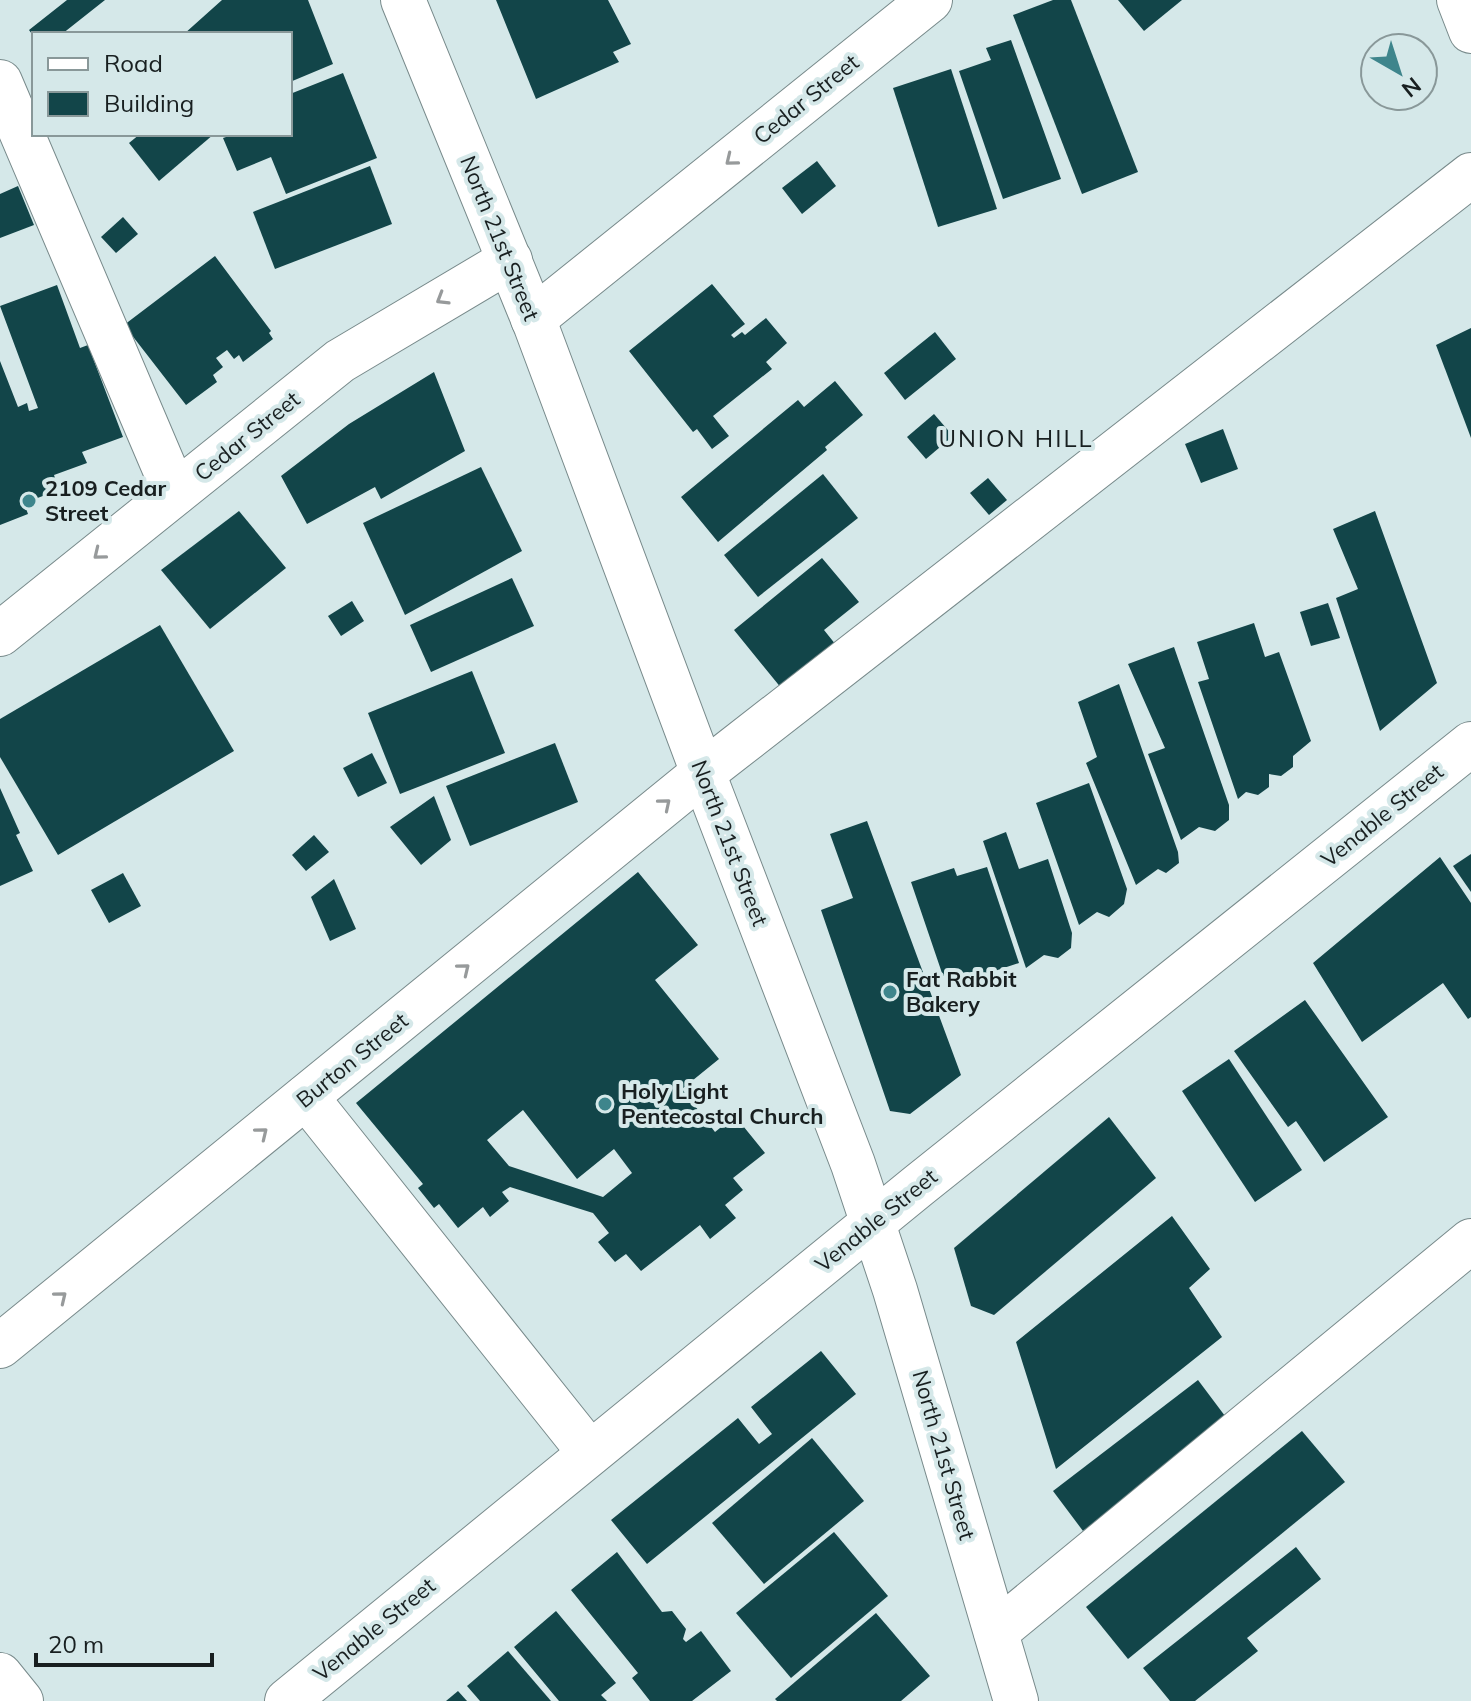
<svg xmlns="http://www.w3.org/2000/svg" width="1471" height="1701" viewBox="0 0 1471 1701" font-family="Mulish,sans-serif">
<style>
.building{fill:#124549;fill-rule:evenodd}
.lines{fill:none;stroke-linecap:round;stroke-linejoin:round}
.minor-casing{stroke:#788a8b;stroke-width:46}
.minor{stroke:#fff;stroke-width:44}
.oneway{stroke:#979a9b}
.poi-dot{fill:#3e858c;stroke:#d5e8e9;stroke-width:3}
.labels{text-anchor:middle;stroke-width:8;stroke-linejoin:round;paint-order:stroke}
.street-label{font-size:22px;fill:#181f20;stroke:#d5e8e9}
.poi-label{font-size:22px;font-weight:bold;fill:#181f20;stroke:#d5e8e9;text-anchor:start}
.neighbourhood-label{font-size:24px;letter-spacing:2px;fill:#181f20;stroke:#d5e8e9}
</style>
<rect width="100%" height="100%" fill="#d5e8e9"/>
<!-- building -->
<g class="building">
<path d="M67,0H105L62,34H34V37L29,30Z"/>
<path d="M222,0H308L333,64L290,82V34H184Z"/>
<path d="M496,0H608L631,44L613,52L619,62L536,99Z"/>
<path d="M1053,0H1071L1138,172L1082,194L1013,15Z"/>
<path d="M1118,0H1182L1144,31Z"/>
<path d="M1011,40L1061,179L1003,199L959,71L991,60L986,48Z"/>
<path d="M951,69L997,209L938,227L893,88Z"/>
<path d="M343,73L377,158L286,194L271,157L237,171L223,138L235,134H290V94Z"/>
<path d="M140,134H214L159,181L129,143Z"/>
<path d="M817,161L836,186L802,214L782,188Z"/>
<path d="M370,166L392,224L275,269L253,212Z"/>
<path d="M18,186L34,225L0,238V194Z"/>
<path d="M123,217L138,234L116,253L101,237Z"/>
<path d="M215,256L271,331L269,333L273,339L243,362L239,355L234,359L227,350L216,358L223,367L213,375L217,382L186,405L124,325Z"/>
<path d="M712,284L745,324L731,335L734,338L742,332L745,335L766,318L787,343L766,362L772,369L713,416L729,436L712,449L697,429L693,432L629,351Z"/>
<path d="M57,285L80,348L88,345L123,437L82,452L87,463L54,475L59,490L24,503L28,514L0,525V361L18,407L27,403L29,411L38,408L0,306Z"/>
<path d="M1471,328V438L1436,345Z"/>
<path d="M935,332L956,359L905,400L884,373Z"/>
<path d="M434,372L465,451L381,499L375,487L307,524L281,476L349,424Z"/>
<path d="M835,381L863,415L825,447L827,450L718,542L681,497L798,400L804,407Z"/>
<path d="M934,414L953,436L926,459L907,437Z"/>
<path d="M1223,429L1238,469L1201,483L1185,444Z"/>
<path d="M481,467L522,551L405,615L363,523Z"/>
<path d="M823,474L858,518L758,597L724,555Z"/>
<path d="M988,478L1007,500L989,515L970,493Z"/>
<path d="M239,511L286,568L210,629L161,570Z"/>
<path d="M1375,511L1437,683L1380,731L1336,598L1358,589L1333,529Z"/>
<path d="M822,558L859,602L824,630L836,645L782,689L734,630Z"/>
<path d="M512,578L534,626L431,672L410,625Z"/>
<path d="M352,601L364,621L341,636L328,616Z"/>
<path d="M1328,603L1340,638L1311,646L1300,612Z"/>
<path d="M1254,623L1265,657L1279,652L1311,741L1293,756V767L1281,776L1269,774V787L1258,795L1246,792L1238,799L1198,682L1209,679L1197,642Z"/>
<path d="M160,625L234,751L58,855L0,757V719Z"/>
<path d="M1174,647L1229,805V820L1215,831L1199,827L1181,840L1148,754L1165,748L1128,664Z"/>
<path d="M472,671L505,753L400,794L368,713Z"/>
<path d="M1119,684L1178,852L1179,863L1166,873L1158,869L1136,885L1086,763L1097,757L1078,702Z"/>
<path d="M555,743L578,802L470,846L446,786Z"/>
<path d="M372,753L387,783L358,797L343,768Z"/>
<path d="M1089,783L1127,889L1124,904L1109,917L1097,912L1079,925L1036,803Z"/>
<path d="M0,788L20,833L16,835L33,871L0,886Z"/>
<path d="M434,796L451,840L421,865L390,827Z"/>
<path d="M867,821L961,1075L910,1114L890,1111L821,910L853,898L830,834Z"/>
<path d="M1006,832L1019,869L1048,859L1072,933L1071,948L1058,958L1044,955L1026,968L983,841Z"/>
<path d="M314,835L329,852L306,871L292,855Z"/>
<path d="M1471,854V892L1453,866Z"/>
<path d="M1440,857L1471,903V1017L1468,1019L1443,983L1362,1042L1313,963Z"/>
<path d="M987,867L1019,963L952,985L948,974L943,976L911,882L954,868L957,876Z"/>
<path d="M638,872L698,945L655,980L719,1059L682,1089L715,1132L735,1116L765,1153L733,1178L743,1190L725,1205L736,1218L710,1239L700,1225L641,1271L626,1254L615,1262L598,1242L609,1233L593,1213L510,1187L502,1192L509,1201L490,1217L483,1207L458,1228L439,1204L434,1208L418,1188L423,1184L356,1103ZM523,1110L577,1179L614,1149L632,1173L603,1197L509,1166L487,1140Z"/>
<path d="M123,873L141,906L109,923L91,890Z"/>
<path d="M334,879L356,929L330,941L311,897Z"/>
<path d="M1305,1000L1388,1117L1324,1162L1296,1121L1288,1127L1234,1051Z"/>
<path d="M1229,1059L1302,1170L1255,1202L1182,1091Z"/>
<path d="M1109,1117L1156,1178L994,1315L971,1306L954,1248Z"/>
<path d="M1172,1216L1210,1269L1189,1288L1222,1337L1056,1469L1016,1342Z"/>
<path d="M821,1351L856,1394L647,1564L611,1520L738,1418L759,1444L772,1434L751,1407Z"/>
<path d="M1198,1380L1228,1420L1083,1531L1053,1491Z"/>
<path d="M1302,1431L1345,1482L1128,1659L1086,1607Z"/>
<path d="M812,1438L864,1501L764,1584L712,1523Z"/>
<path d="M834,1532L888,1596L791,1678L736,1613Z"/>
<path d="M1296,1547L1321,1579L1247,1638L1258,1651L1195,1701H1170L1143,1668Z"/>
<path d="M617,1552L662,1612L672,1611L686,1629L683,1639L686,1642L701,1631L731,1671L692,1701H650L632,1678L638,1673L571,1590Z"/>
<path d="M556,1611L616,1683L601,1695L607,1701H559L514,1647Z"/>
<path d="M876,1613L930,1676L901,1701H777L775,1699Z"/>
<path d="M508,1651L551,1701H480L467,1686Z"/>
<path d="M458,1691L467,1701H446Z"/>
</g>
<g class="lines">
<!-- minor casing -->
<g class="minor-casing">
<g id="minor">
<path d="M403,0L536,326L703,773L853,1164L895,1290L1016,1701"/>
<path d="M1459,0L1471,31"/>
<path d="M0,82L175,493"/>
<path d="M533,319L930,0"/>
<path d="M0,634L340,361L510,260"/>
<path d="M306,1097L590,1453"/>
<path d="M0,1346L703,773L1471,175"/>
<path d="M996,1632L1471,1241"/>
<path d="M0,1675L21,1701"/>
<path d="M287,1701L918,1186L1471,744"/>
</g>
</g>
<!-- minor -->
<use href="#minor" class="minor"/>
</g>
<!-- one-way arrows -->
<defs><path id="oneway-chevron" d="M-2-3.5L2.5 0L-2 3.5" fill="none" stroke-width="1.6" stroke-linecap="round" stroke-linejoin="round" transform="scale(2)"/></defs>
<g class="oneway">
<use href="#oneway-chevron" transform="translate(731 160) rotate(141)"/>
<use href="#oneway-chevron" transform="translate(442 299) rotate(149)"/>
<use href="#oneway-chevron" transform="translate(99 554) rotate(141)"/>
<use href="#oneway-chevron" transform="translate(665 804) rotate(-40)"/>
<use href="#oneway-chevron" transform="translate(464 969) rotate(-39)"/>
<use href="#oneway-chevron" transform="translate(262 1133) rotate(-39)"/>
<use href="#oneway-chevron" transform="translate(61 1297) rotate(-39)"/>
</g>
<!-- markers -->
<g class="poi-dot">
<circle cx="29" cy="501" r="8"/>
<circle cx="890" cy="992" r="8"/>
<circle cx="605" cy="1104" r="8"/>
</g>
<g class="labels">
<!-- street labels -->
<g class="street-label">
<text transform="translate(806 99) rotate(-39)" y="8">Cedar Street</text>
<text transform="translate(500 238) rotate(68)" y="8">North 21st Street</text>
<text transform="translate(247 436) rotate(-39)" y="8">Cedar Street</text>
<text transform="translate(1382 815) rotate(-39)" y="8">Venable Street</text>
<text transform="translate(730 843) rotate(69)" y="8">North 21st Street</text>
<text transform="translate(352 1060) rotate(-39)" y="8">Burton Street</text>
<text transform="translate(876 1220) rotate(-39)" y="8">Venable Street</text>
<text transform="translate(944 1455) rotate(74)" y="8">North 21st Street</text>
<text transform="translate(374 1629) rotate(-39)" y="8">Venable Street</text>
</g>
<!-- poi labels -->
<g class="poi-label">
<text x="45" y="496">2109 Cedar<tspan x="45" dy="25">Street</tspan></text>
<text x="906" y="987">Fat Rabbit<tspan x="906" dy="25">Bakery</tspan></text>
<text x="621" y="1099">Holy Light<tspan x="621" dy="25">Pentecostal Church</tspan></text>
</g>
<!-- neighbourhood labels -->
<g class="neighbourhood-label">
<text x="1016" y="447">UNION HILL</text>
</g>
</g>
<!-- legend -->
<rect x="32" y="32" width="260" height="104" fill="#d5e8e9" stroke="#899899" stroke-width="2"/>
<rect x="48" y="58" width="40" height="12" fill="#ffffff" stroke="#899899" stroke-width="2"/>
<text x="104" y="72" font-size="24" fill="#181f20">Road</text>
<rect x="48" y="92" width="40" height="24" fill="#124549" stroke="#899899" stroke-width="2"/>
<text x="104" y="112" font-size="24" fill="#181f20">Building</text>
<!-- north arrow -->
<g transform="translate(1399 72) rotate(141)"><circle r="38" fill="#d5e8e9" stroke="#899899" stroke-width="2"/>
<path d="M0-6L14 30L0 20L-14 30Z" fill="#3e858c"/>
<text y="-12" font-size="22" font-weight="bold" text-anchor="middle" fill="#181f20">N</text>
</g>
<!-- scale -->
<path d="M36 1653v12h176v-12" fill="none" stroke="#181f20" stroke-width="4"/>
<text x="48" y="1653" font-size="24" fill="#181f20" stroke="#d5e8e9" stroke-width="6" paint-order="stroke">20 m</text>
</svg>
